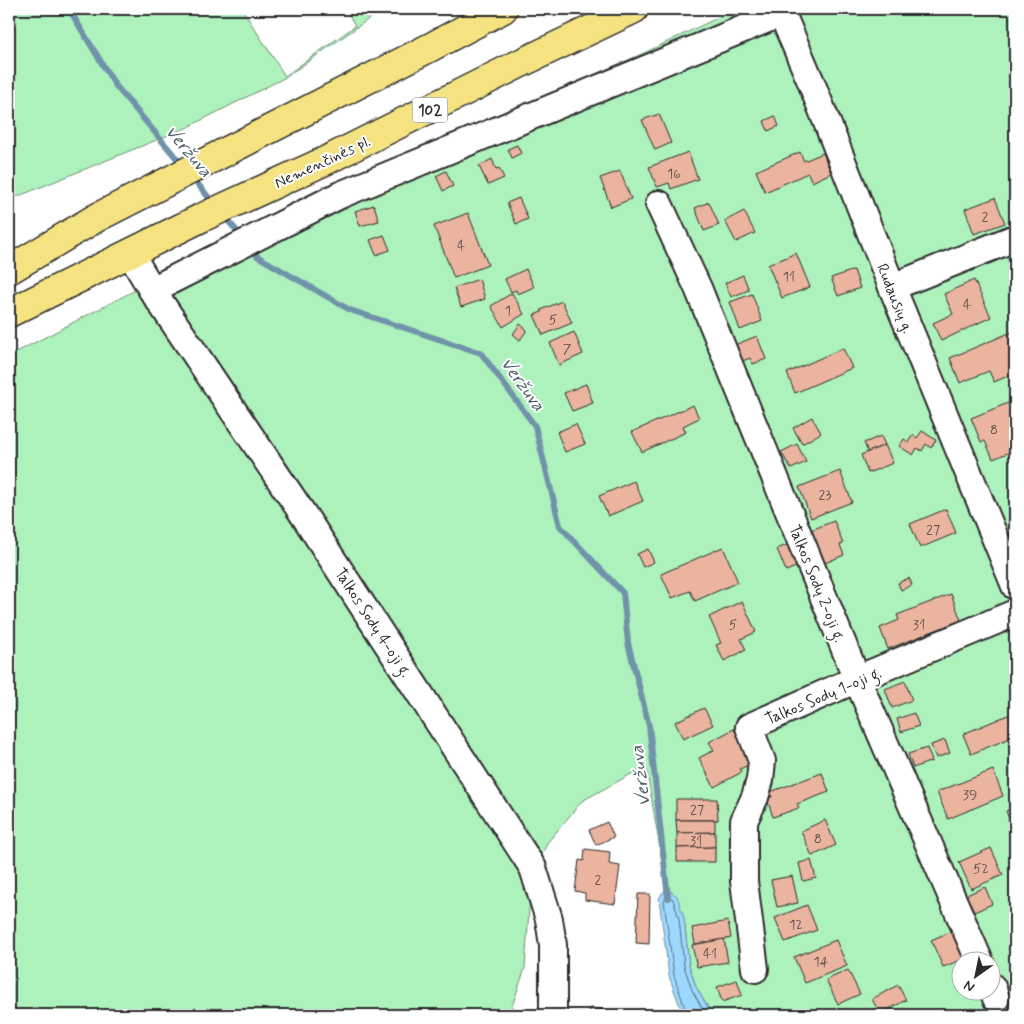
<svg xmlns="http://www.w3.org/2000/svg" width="1024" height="1024" viewBox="0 0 1024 1024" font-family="Mynerve,sans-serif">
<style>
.green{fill:#adf1bc;stroke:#6c8e74;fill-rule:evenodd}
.water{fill:#9dd8fe;stroke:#6f93aa}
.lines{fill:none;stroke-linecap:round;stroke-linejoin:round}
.shore{stroke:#59707f;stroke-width:1}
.stream{stroke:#6f93aa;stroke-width:6}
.building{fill:#eab49f;stroke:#2b2b2b}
.minor-casing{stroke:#2b2b2b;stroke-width:30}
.primary-casing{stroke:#2b2b2b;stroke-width:31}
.minor{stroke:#fff;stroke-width:26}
.primary{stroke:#f5e382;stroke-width:28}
.labels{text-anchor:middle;stroke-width:4;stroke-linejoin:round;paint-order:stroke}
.number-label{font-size:14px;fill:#5b4d48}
.shield{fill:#fff;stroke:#6b6b6b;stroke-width:1}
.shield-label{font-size:15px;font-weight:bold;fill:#2b2b2b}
.street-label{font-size:16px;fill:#2b2b2b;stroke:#fff}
.water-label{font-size:18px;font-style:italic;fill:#4d5f6a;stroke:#fff}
</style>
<rect width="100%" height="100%" fill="#fff"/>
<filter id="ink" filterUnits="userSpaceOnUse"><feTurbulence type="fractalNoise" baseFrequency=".02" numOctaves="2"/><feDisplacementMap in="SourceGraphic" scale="10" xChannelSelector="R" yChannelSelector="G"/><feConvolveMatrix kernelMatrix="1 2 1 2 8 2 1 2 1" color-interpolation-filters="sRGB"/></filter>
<g filter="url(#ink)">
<!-- green -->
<g class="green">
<path d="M9,9H242L285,76L355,26L346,9H383L286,77L186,128L9,200Z"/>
<path d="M736,9H1015V1015H714L711,1013L696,987L689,965L684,918L672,892L667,890L646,766L582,801L547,843L531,881L525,968L509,1015H9V356L325,191L644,53ZM962,962H992V992H962Z"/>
</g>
<!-- water -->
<path class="water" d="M667,890L677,896L684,918L689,965L696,987L711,1013L714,1015H683L669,976L659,899L662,893Z"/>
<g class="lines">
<!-- shore -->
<path class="shore" d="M687,1015L674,975L664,901L667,896L673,899L679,919L684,966L692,990L706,1015"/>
<!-- stream -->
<g class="stream">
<path d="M69,9L115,85L184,167"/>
<path d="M192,177L214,204"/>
<path d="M223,215L243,238"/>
<path d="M249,246L257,256L350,310L481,353L535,426L560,526L623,593L628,643L649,726L668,898"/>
</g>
</g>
<!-- building -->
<g class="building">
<path d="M659,114L671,143L655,150L642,120Z"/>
<path d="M775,116L779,126L768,131L764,121Z"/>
<path d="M1015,144V161L1010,146Z"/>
<path d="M517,145L521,153L512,158L508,149Z"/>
<path d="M688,152L698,179L671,189L669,183L657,187L649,167Z"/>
<path d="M800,152L804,161L823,153L831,173L812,182L808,173L765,192L756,171Z"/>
<path d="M492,159L496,169L499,168L504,178L488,185L479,166Z"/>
<path d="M446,171L453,186L443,191L436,176Z"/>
<path d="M620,171L631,199L611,207L600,178Z"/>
<path d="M519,198L528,219L516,224L507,203Z"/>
<path d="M995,198L1005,223L974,234L965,209Z"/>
<path d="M709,202L719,225L704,231L695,208Z"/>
<path d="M374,205L379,221L360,226L355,211Z"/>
<path d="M744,211L755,233L736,242L725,221Z"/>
<path d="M468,213L488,265L454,278L434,226Z"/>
<path d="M384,235L390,250L376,255L370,240Z"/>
<path d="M796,253L810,287L782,298L768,265Z"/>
<path d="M526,269L534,287L518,294L516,290L511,292L505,279Z"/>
<path d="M854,270L860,288L838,296L831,278Z"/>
<path d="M743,275L749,290L731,297L725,283Z"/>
<path d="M479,279L485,299L461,307L454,288Z"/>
<path d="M974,280L991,317L941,341L933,323L953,314L944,294Z"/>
<path d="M512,293L524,314L503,327L491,306Z"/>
<path d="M752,294L762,321L740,330L730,302Z"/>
<path d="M562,301L572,323L543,335L534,315L542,312L541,310Z"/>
<path d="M520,324L527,330L520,340L513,334Z"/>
<path d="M1014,331L1015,335V373L994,382L989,371L960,383L950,358Z"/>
<path d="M574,332L583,354L559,365L550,343Z"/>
<path d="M757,336L766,359L753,364L750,358L738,363L732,346Z"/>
<path d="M843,348L852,368L795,393L787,373Z"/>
<path d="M586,384L593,403L572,411L564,393Z"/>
<path d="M1013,401L1015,406V428L1009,430L1015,450L993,459L985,441L981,442L971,418Z"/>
<path d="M693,405L699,418L683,426L686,432L642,452L632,432Z"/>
<path d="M812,417L821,433L802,444L793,428Z"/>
<path d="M576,424L585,444L565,452L557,432Z"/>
<path d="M922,431L936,440L931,448L926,444L922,451L917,448L913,455L899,446L904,439L908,442L913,435L917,438Z"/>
<path d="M881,436L885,445L868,452L864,443Z"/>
<path d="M797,444L806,462L791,469L781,452Z"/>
<path d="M885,445L893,463L868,473L861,455Z"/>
<path d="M840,471L852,502L811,518L799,487Z"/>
<path d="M634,481L643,501L608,516L599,496Z"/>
<path d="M946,509L956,533L920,548L910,524Z"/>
<path d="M834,521L843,544L840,545L844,555L825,563L811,530Z"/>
<path d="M792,543L801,565L786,571L777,549Z"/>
<path d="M723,547L738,582L695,601L690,591L672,598L661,574Z"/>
<path d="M648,549L654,562L643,567L637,554Z"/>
<path d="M909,578L912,585L901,590L898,583Z"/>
<path d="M951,594L961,620L888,649L880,628L899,620L897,615Z"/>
<path d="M742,601L756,632L741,639L746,650L724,661L716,645L721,643L709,617Z"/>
<path d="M905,681L912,700L892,708L885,689Z"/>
<path d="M704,708L713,725L683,739L675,722Z"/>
<path d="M1015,712V736L971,754L963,734Z"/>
<path d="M914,713L919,726L901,732L897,719Z"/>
<path d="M734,729L752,763L740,769L742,772L714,787L699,758L714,750L709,742Z"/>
<path d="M945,740L950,753L936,758L931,745Z"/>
<path d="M927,748L932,761L913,768L908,754Z"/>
<path d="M993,770L1003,796L948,819L937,792Z"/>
<path d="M822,773L829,792L797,804L799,808L773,817L767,799L772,797L770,792Z"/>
<path d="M676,799H717L718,820H676Z"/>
<path d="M1015,807V835L1006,811Z"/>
<path d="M676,820H715V832L677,833Z"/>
<path d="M825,820L836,845L812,856L801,831Z"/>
<path d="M607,822L614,837L596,845L589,830Z"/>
<path d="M715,832V847L677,848V833Z"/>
<path d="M715,847V862H677V848Z"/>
<path d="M991,848L1003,875L971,889L959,862Z"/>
<path d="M585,849L610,852L609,864L620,866L615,904L585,900V893L575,891L579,860L584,861Z"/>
<path d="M811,860L816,878L803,881L799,863Z"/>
<path d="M792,876L798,903L777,907L771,880Z"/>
<path d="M985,887L992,904L972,913L964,896Z"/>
<path d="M638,894H650L649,944L636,943Z"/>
<path d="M807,905L817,930L785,942L775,918Z"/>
<path d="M728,921L731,938L695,944L692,928Z"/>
<path d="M954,930L966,958L943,967L931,940Z"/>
<path d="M724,939L728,962L697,967L692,945Z"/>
<path d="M836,940L847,966L805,983L794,957Z"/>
<path d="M848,970L860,994L838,1004L826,980Z"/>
<path d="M737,980L742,995L722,1002L717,987Z"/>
<path d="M898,985L906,1000L880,1014L872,999Z"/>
<path d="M590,1008L642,1014V1015H589Z"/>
</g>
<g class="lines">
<!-- minor casing -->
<g class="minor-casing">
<g id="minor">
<path d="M780,9L811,82L892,287L1015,586"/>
<path d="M659,204L698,288L857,679L980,962"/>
<path d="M130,253L152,290L305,517L533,868L549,919L553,945V1015"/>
<path d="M892,287L1015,238"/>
<path d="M152,290L340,195L782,13"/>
<path d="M755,969L744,881V821L755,797L760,780L762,761L749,727L857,679L1015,613"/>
<path d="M992,987L996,998"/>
</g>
</g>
<!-- primary casing -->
<g class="primary-casing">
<g id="primary">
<path d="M9,270L96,218L429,48L503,9"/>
<path d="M9,313L201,218L327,160L523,62L634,9"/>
</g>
</g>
<!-- minor -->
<use href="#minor" class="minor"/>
<!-- primary -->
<use href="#primary" class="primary"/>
</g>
</g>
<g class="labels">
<!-- number labels -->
<g class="number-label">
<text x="674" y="178">16</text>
<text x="985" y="221">2</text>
<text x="461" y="250">4</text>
<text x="789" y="281">11</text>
<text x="967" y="309">4</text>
<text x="508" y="315">1</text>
<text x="553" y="324">5</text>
<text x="567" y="353">7</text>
<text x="994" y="434">8</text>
<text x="825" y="499">23</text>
<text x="933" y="534">27</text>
<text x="733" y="629">5</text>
<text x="919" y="629">31</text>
<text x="970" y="799">39</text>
<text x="697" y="814">27</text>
<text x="818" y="843">8</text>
<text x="696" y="845">31</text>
<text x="981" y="873">52</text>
<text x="598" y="884">2</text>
<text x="796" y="929">12</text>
<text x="710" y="958">41</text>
<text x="821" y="966">14</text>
</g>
<!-- shield labels -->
<rect class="shield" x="412.5" y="97.5" width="35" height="25" rx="4"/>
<g class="shield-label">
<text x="430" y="115">102</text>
</g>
<!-- street labels -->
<g class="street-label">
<text transform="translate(322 161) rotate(-25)" y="6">Nemenčinės pl.</text>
<text transform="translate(896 298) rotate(68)" y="6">Rudausių g.</text>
<text transform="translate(818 583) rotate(68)" y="6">Talkos Sodų 2-oji g.</text>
<text transform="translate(374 622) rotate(57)" y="6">Talkos Sodų 4-oji g.</text>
<text transform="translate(823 695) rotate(-23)" y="6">Talkos Sodų 1-oji g.</text>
</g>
<!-- water labels -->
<g class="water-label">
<text transform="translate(189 151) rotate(50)" y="6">Veržuva</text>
<text transform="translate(523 384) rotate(54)" y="6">Veržuva</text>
<text transform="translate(640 776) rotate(-97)" y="6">Veržuva</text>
</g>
</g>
<!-- margin -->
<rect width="1024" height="1024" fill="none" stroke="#fff" stroke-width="30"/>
<rect x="15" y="15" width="994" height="994" fill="none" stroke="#2b2b2b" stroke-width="2" filter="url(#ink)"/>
<!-- north arrow -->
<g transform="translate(976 976) rotate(213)"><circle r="24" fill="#ffffff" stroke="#aaaaaa"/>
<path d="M0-4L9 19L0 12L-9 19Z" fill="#2b2b2b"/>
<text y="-8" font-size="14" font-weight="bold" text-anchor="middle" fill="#2b2b2b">N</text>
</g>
</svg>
